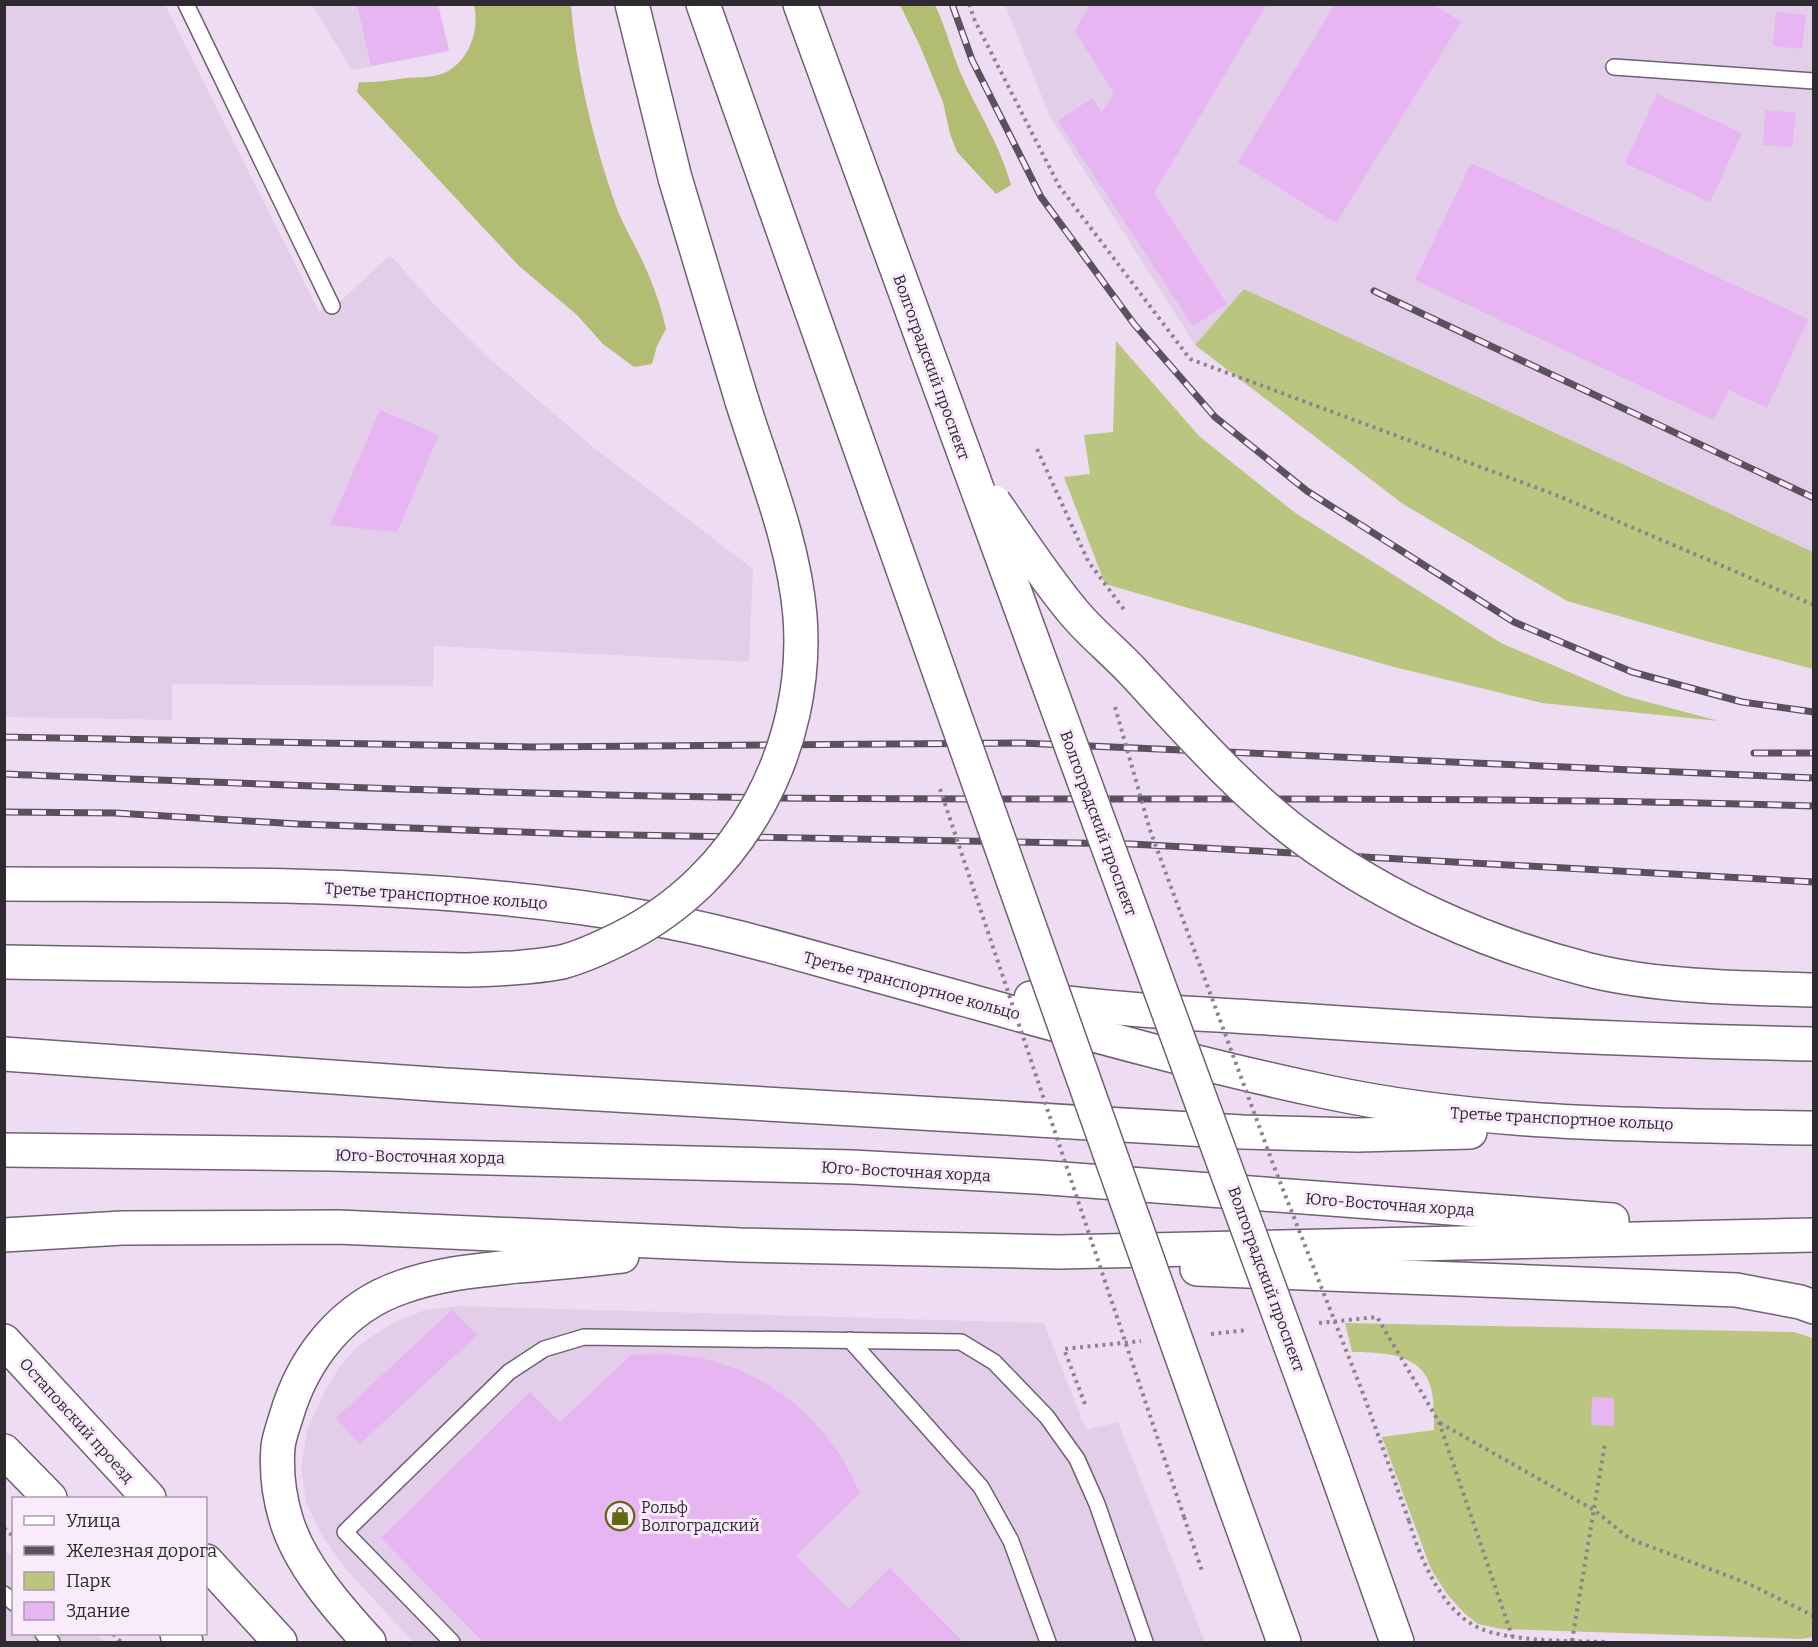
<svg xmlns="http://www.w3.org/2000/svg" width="1818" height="1647" viewBox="0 0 1818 1647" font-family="Bitter,serif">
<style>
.built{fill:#e3cee9}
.green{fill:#bac57f}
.forest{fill:#b2bd73}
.building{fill:#e6b5f2}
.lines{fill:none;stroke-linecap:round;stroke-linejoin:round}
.service-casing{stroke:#6f6073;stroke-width:18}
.primary-casing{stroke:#6f6073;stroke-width:36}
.path{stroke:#8e8291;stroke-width:4;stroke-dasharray:3 4.5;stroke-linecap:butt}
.service{stroke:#fff;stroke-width:15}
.primary{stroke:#fff;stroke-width:33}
.rail-casing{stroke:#5a515c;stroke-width:7}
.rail{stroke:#f9ebfc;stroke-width:4.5;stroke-dasharray:14;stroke-linecap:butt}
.primary-bridge-casing{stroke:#6f6073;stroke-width:36;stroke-linecap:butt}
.path-bridge{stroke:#8e8291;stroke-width:4;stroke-dasharray:3 4.5;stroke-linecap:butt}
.primary-bridge{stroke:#fff;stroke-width:33}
.labels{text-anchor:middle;stroke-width:6;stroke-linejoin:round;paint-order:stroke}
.street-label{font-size:16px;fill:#2f2931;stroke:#f9ebfc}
.poi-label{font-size:16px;fill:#2f2931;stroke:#f9ebfc;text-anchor:start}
</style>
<rect width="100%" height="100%" fill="#eedcf2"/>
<!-- built -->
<g class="built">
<path d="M5,5H165L319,312L343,299L390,255L433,303L491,360L593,447L753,569L749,662L434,646L433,686L172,684V720L5,717Z"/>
<path d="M312,5H438L449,51L352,70Z"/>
<path d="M1005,5H1813V552L1244,289L1195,345L1050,117Z"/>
<path d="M459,1306L1044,1323L1086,1430L1118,1422L1205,1642H413L345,1568L321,1534L306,1502L301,1467L307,1430L324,1393L340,1366L359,1345L392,1323L425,1310Z"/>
<path d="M4,1549L13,1557L14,1634H97L105,1642H5Z"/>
</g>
<!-- green -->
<g class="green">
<path d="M1244,289L1813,552V669L1706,641L1567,601L1403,504L1195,345Z"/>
<path d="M1116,341L1199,436L1294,512L1501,643L1625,696L1719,721L1542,703L1394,667L1105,584L1064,477L1090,474L1084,435L1113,432Z"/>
<path d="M1345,1323L1794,1332L1813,1338V1637L1801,1639L1501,1629L1478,1624L1464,1613L1447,1594L1431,1569L1382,1437L1434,1430C1434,1418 1434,1404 1432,1392C1424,1352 1384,1353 1352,1352Z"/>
</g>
<!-- forest -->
<g class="forest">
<path d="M474,5H571C576,70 594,144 616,206C622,223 632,239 640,256C651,279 661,304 666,329L657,346L652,364L634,367L603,344L577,315L518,265L357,92L359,82C376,83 391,80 406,78C419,77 432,78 444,73C469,62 480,30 474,5Z"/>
<path d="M900,5H935C947,30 953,58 965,83C982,119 1000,146 1011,185L996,194L957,152L950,134L943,102L920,46Z"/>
</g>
<!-- building -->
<g class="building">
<path d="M357,4H438L449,51L371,66Z"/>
<path d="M1090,4H1267L1154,193L1227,304L1193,326L1058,121L1092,98L1102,113L1114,93L1075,31Z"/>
<path d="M1335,4H1433L1461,22L1336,223L1238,162Z"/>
<path d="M1776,12L1806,15L1802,49L1773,46Z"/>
<path d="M1657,94L1742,133L1710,202L1625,163Z"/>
<path d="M1765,110L1796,113L1792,147L1763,145Z"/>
<path d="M1471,163L1808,319L1767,408L1729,390L1713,420L1415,280Z"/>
<path d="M380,410L439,435L397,532L330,525Z"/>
<path d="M452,1310L477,1335L360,1444L336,1418Z"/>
<path d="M667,1354L702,1358L737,1369L769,1385L798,1406L823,1432L844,1461L860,1493L796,1556L849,1609L890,1568L963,1642H483L381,1538L530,1392L560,1422L631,1355Z"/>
<path d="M1592,1397L1614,1398V1426L1591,1425Z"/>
</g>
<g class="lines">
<!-- service casing -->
<g class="service-casing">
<g id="service">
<path d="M186,4L332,306"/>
<path d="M1614,67L1814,81"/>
<path d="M850,1340L981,1487L1011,1541L1048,1642"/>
<path d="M4,1594L14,1603"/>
<path d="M43,1634L52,1642"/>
<path d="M452,1642L345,1532L509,1372L544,1349L584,1337L961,1342L994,1362L1047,1417L1077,1459L1097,1504L1145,1642"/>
</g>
</g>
<!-- primary casing -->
<g class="primary-casing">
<g id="primary">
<path d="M632,4L675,178L742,401"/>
<path d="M703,4L854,431"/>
<path d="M800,4L967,461"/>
<path d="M4,884C220,885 435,880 648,918C724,931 798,954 872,974C1023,1015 1174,1060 1327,1092C1487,1126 1651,1125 1814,1128"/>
<path d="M1031,998C1119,1011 1209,1014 1297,1020C1469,1032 1641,1041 1814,1044"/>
<path d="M4,1054L446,1085L1242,1132L1358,1135L1470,1132"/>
<path d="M4,1150L331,1154L852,1167L1036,1177L1612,1220"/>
<path d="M4,1235L122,1228L338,1227L740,1245L1059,1252L1814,1235"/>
<path d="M1197,1269L1736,1290L1800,1302L1814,1307"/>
<path d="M4,1341L149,1498"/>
<path d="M4,1451L50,1498"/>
<path d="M1333,1462L1397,1642"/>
<path d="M1233,1501L1284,1642"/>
<path d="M206,1561L280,1642"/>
<path d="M177,1634L186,1642"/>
<path d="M369,1642C338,1608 299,1564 286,1519C279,1496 276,1472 278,1447C279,1437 283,1427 286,1417C303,1358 343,1307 402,1287C442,1273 476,1271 518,1266C553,1263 587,1260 622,1256"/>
</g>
</g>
<!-- path -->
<g class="path">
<path d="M969,4L975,21L1059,186L1190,359L1556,495L1814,605"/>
<path d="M1037,449L1088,561L1125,611"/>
<path d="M1319,1323L1377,1317L1439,1422L1512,1636"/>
<path d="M1211,1334L1248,1330"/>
<path d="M1085,1404L1064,1349L1141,1341"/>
<path d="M1440,1423L1594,1510L1630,1539L1747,1583L1814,1616"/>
<path d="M1184,1517L1202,1571"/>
<path d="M1409,1521C1420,1558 1441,1609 1477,1627C1507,1642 1575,1641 1609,1642"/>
<path d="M4,1528L14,1537"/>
<path d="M113,1634L121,1642"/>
<path d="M1572,1641L1605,1443"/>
</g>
<!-- service -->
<use href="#service" class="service"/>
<!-- primary -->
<use href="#primary" class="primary"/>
<!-- rail casing -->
<g class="rail-casing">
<g id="rail">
<path d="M952,4L972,60L1041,197L1134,324L1215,417L1307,491L1514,622L1632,672L1742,702L1814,712"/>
<path d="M1374,291L1814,498"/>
<path d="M4,737L533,747L1021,743L1814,778"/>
<path d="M1754,753H1814"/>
<path d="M4,774C262,784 519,795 777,798C1122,801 1468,795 1814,806"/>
<path d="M4,812L115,813L298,824L576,834L1131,844L1814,882"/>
</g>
</g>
<!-- rail -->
<use href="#rail" class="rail"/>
<!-- primary-bridge casing -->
<g class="primary-bridge-casing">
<g id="primary-bridge">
<path d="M854,431L1233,1501"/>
<path d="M967,461L1333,1462"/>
<path d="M994,502C1019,538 1043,575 1071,609C1089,632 1114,651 1134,673C1186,729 1241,792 1303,838C1387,900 1487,944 1589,970C1658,987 1742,988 1814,990"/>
<path d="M4,962L466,970C498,969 530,968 562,962C581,957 603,947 621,938C740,879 810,748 800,616C794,543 764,471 742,401"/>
</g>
</g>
<!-- path-bridge -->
<g class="path-bridge">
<path d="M1115,707L1150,830L1273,1164L1364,1396L1409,1521"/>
<path d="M940,789L1184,1517"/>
</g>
<!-- primary-bridge -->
<use href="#primary-bridge" class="primary-bridge"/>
</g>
<!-- icons -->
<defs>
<g id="shop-ring" transform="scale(1.5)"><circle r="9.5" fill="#f9ebfc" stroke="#61690d" stroke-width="1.5"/><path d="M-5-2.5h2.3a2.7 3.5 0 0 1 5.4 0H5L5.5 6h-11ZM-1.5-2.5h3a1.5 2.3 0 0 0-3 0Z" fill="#61690d"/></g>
</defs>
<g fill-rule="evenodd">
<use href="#shop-ring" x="620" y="1516"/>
</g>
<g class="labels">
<!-- street labels -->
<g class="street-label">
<text transform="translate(932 367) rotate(70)" y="6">Волгоградский проспект</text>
<text transform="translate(1099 823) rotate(70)" y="6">Волгоградский проспект</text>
<text transform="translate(436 895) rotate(4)" y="6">Третье транспортное кольцо</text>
<text transform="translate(912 985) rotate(15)" y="6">Третье транспортное кольцо</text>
<text transform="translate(1562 1118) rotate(3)" y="6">Третье транспортное кольцо</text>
<text transform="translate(420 1156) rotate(1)" y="6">Юго-Восточная хорда</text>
<text transform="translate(906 1171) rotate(3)" y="6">Юго-Восточная хорда</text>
<text transform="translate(1390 1204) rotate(4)" y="6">Юго-Восточная хорда</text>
<text transform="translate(1267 1279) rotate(70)" y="6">Волгоградский проспект</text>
<text transform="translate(77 1420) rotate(48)" y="6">Остаповский проезд</text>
</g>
<!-- poi labels -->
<g class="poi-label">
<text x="641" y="1513">Рольф<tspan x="641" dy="18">Волгоградский</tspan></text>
</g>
</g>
<!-- border -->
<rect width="1818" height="1647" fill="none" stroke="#2f2931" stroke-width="12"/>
<!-- legend -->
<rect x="12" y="1497" width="195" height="138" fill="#f9ebfc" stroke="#a89dab" stroke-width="1.5"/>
<rect x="24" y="1516" width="30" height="9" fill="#ffffff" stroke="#a89dab" stroke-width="1.5"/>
<text x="66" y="1527" font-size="18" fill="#2f2931">Улица</text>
<rect x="24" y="1546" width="30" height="9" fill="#5a515c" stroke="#a89dab" stroke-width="1.5"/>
<text x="66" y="1557" font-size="18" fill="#2f2931">Железная дорога</text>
<rect x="24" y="1572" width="30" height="18" fill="#bac57f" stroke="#a89dab" stroke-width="1.5"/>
<text x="66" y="1587" font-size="18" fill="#2f2931">Парк</text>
<rect x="24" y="1602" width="30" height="18" fill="#e6b5f2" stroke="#a89dab" stroke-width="1.5"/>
<text x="66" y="1617" font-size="18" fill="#2f2931">Здание</text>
</svg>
